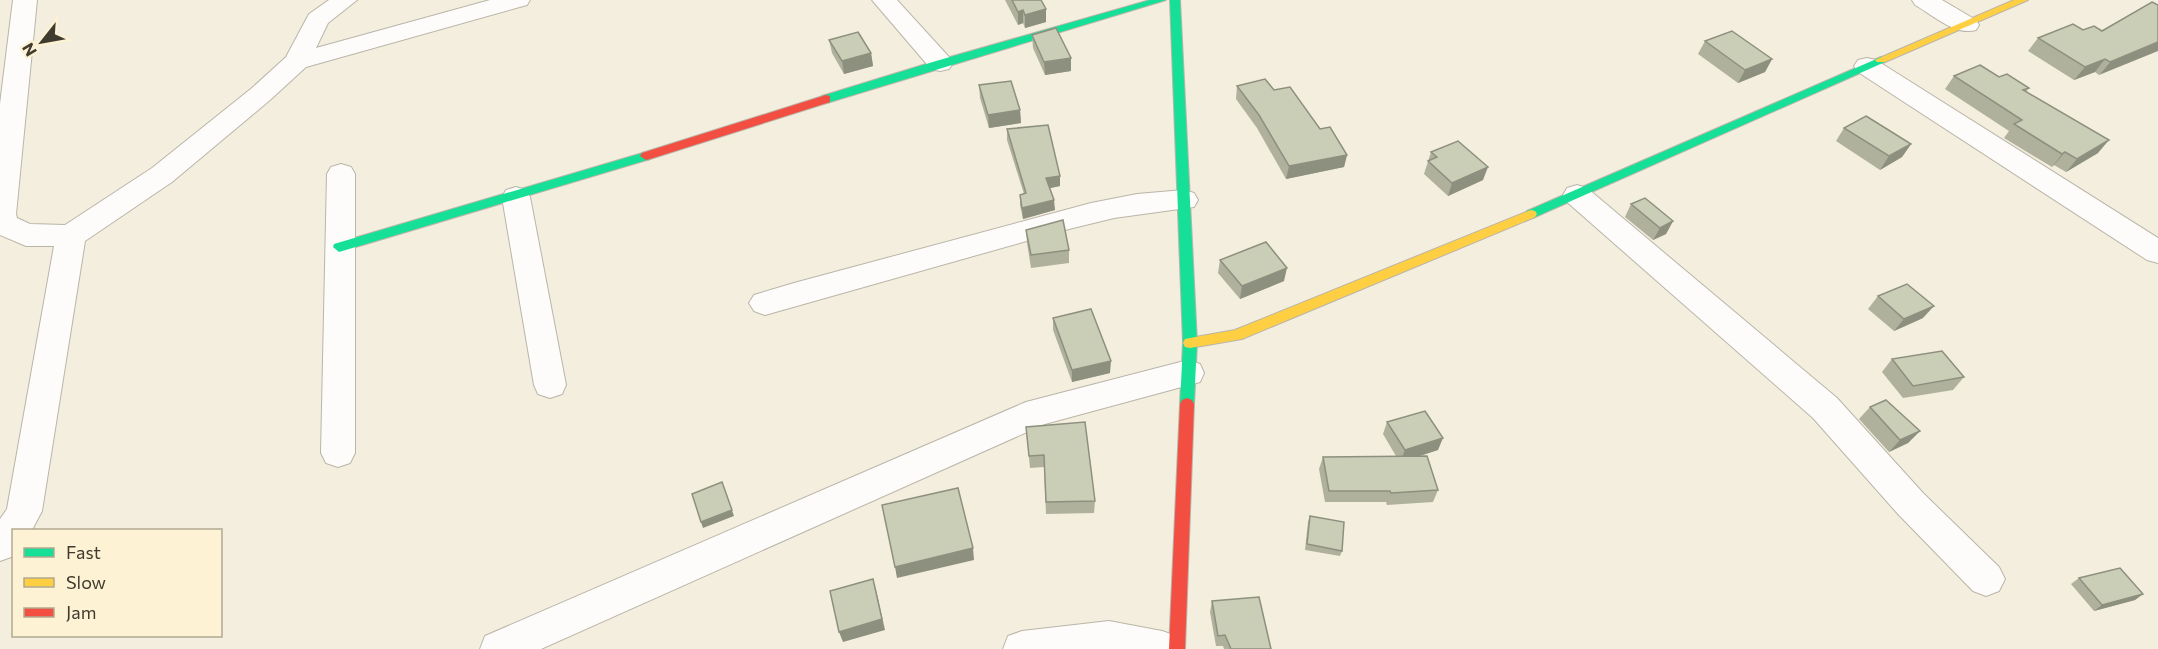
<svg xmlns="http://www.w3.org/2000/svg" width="2158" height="649" viewBox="0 0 2158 649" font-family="Commissioner,sans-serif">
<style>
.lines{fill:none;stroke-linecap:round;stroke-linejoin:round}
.street-casing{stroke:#bab5a9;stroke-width:2}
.fast-casing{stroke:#bab5a9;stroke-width:2}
.slow-casing{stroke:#bab5a9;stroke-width:2}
.jam-casing{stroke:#bab5a9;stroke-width:2}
.street{fill:#fdfcfa;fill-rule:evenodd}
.fast{fill:#16e098;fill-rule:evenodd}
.slow{fill:#ffcf43;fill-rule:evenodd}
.jam{fill:#f24e42;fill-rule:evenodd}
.wall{fill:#afb19d}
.shaded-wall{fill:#8e907f}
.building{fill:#cbceb6;stroke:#8e907f;stroke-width:1.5}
</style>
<rect width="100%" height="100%" fill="#f3eedd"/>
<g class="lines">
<!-- street casing -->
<g class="street-casing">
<g id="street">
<path d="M13,0H37L16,214L17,218L30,224L65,225L152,168L252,88L286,57L309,14L329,0H357L328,23L316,48L490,0H530L527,5L306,67L270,100L172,182L85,241L42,511L32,530H14V556L0,561V519L7,509L54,246H26L0,235V104Z"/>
<path d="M872,0H897L949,57L953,63L949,69L940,71L931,69Z"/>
<path d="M1912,0H1942L1976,20L1979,25L1976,30C1955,36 1933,15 1915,5Z"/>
<path d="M1867,58L1876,60L2158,238V263L2147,260L1858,72L1854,66L1858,60Z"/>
<path d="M341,164L351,167L355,174V453L350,463L338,467L326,463L321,453L327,174L331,167Z"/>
<path d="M1577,185L1587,188L1837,398L1923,493L1999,567L2005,579L1999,591L1986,596L1973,591L1898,514L1813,418L1567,202L1563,195L1567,188Z"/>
<path d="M516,187L526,190L530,197L566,385L562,394L550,398L538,394L534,385L502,197L506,190Z"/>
<path d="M1184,190L1194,193L1198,200L1194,207L1114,218L1069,229L765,315L754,311L749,303L754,295L794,283L1091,203L1137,194Z"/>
<path d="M1188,360L1200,364L1204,373L1200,382L1045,424L541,649H480L485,636L1026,402Z"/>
<path d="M1109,621L1162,631L1176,636L1181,649H1003L1008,636L1022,631Z"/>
</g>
</g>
<!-- fast casing -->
<g class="fast-casing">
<g id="fast">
<path d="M1150,0H1166L830,102L826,103L820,99L822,96L936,61Z"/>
<path d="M1170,0H1180L1197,343L1194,404L1192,408L1187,410L1182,408L1180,404L1183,343Z"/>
<path d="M1881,57L1887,60L1885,62L1535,217L1531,218L1525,214L1527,211Z"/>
<path d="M646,152L652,156L650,159L339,252L333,247L334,244Z"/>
</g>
</g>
<!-- slow casing -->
<g class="slow-casing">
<g id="slow">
<path d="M2014,0H2028L1885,62H1877L1875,60Z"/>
<path d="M1531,210L1535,211L1537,214L1535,217L1242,339L1190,348L1185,347L1183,343L1185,339L1190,338L1235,330Z"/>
</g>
</g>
<!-- jam casing -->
<g class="jam-casing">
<g id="jam">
<path d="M826,95L830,96V102L650,159L646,160L640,156L642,153Z"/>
<path d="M1187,398L1192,400L1194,404L1185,649H1169L1180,404L1182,400Z"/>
</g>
</g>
<!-- street -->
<use href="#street" class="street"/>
<!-- fast -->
<use href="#fast" class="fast"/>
<!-- slow -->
<use href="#slow" class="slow"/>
<!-- jam -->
<use href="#jam" class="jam"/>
</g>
<!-- wall -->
<g class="wall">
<path d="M1005,0H1041L1046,9V22L1025,28L1023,23L1018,25Z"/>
<path d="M2158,5L2099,75L2095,72L2074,80L2028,51L2038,38L2102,31Z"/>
<path d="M1032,35L1071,58V71L1045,75L1033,48Z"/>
<path d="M829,40L871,53L873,66L844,74L832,53Z"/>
<path d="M1705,41L1772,59L1765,72L1738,83L1698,54Z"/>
<path d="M1954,76L1999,77L2029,88L2026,92L2098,153L2066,172L2054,165L2052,167L2004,138L2009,131L1945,89Z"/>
<path d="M979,85L1020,110L1021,123L989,128L980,98Z"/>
<path d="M1237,86L1274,90L1320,129L1347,155L1344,167L1286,179L1257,128L1236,99Z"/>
<path d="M1844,128L1911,144L1902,157L1880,170L1836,141Z"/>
<path d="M1007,129L1060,176V186L1050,188L1055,210L1023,219L1020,205V195L1024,194L1007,140Z"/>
<path d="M1431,152L1483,180L1448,196L1424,174Z"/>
<path d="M1631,204L1673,221L1666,234L1653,240L1625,217Z"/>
<path d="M1026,230L1069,250V263L1031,268L1027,243Z"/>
<path d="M1220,260L1284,281L1240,299L1218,273Z"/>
<path d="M1878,296L1923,318L1894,331L1868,309Z"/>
<path d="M1053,318L1110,373L1072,382L1053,330Z"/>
<path d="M1892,359L1964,377L1953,390L1903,398L1882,372Z"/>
<path d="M1870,407L1920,431L1908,443L1889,452L1859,419Z"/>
<path d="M1387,422L1438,450L1420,456L1438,490L1433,502L1387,505L1386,502H1325L1319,469L1323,457L1396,456L1383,434Z"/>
<path d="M1026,427L1095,501L1094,513L1046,514L1044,467L1030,468Z"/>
<path d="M1310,516L1342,551L1340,556L1305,550L1308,522Z"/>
<path d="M2079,578L2143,594L2135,600L2094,611L2071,584Z"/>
<path d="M1212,601L1271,649H1224L1223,646H1216L1210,612Z"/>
</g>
<!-- shaded-wall -->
<g class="shaded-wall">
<path d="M1046,9V22L1025,28V15Z"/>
<path d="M1023,10V23L1018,25V12Z"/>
<path d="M2158,42V51L2099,75L2110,62Z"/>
<path d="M871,53L873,66L844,74L842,61Z"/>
<path d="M1071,58V71L1045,75L1044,62Z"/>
<path d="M1772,59L1765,72L1738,83L1745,70Z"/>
<path d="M2105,59L2095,72L2074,80L2085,67Z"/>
<path d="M1020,110L1021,123L989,128L988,115Z"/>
<path d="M2109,140L2098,153L2066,172L2077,159Z"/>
<path d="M1911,144L1902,157L1880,170L1889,156Z"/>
<path d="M2065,152L2054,165L2052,167L2062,154Z"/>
<path d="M1347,155L1344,167L1286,179L1289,166Z"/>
<path d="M1488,167L1483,180L1448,196L1452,183Z"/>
<path d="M1060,176V186L1046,189V178Z"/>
<path d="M1054,200L1055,210L1023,219L1022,208Z"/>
<path d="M1673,221L1666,234L1653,240L1660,228Z"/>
<path d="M1287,268L1284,281L1240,299L1242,286Z"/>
<path d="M1934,306L1923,318L1894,331L1904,319Z"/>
<path d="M1111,361L1110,373L1072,382V370Z"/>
<path d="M1920,431L1908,443L1889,452L1900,440Z"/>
<path d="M1443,438L1438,450L1400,462L1405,450Z"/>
<path d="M722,482L734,516L703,528L701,522Z"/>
<path d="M973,548L974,560L897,578L895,567Z"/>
<path d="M876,590L885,630L843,642L839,632Z"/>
<path d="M2143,594L2135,600L2094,611L2102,605Z"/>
</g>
<!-- building -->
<g class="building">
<path d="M1012,0H1041L1046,9L1025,15L1023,10L1018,12Z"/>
<path d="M2152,2L2158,5V42L2110,62L2105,59L2085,67L2038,38L2073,24L2083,30L2094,26L2102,31Z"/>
<path d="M1056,28L1071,58L1044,62L1032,35Z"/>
<path d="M1732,31L1772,59L1745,70L1705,41Z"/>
<path d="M858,32L871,53L842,61L829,40Z"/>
<path d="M1980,65L1999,77L2007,74L2029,88L2023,90L2109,140L2077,159L2065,152L2062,154L2014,124L2022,120L1954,76Z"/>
<path d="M1265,79L1274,90L1290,87L1320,129L1330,127L1347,155L1289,166L1259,115L1237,86Z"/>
<path d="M1011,81L1020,110L988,115L979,85Z"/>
<path d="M1866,116L1911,144L1889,156L1844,128Z"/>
<path d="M1048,125L1060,176L1046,178L1054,200L1022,208L1020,195L1026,193L1007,129Z"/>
<path d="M1458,141L1488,167L1452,183L1428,161L1437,157L1431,152Z"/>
<path d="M1645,198L1673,221L1660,228L1631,204Z"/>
<path d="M1063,220L1069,250L1031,255L1026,230Z"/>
<path d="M1266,242L1287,268L1242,286L1220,260Z"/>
<path d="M1907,284L1934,306L1904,319L1878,296Z"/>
<path d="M1091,309L1111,361L1072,370L1053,318Z"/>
<path d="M1942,351L1964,377L1913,386L1892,359Z"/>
<path d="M1886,400L1920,431L1900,440L1870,407Z"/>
<path d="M1425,411L1443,438L1405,450L1387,422Z"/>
<path d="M1085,422L1095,501L1046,502L1044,455L1029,456L1026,427Z"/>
<path d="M1427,456L1438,490L1391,493L1390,491H1329L1323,457Z"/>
<path d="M722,482L732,510L701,522L692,494Z"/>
<path d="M958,488L973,548L895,567L882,505Z"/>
<path d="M1310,516L1344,522L1342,551L1307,544Z"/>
<path d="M2120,568L2143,594L2102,605L2079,578Z"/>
<path d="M873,579L882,619L839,632L830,591Z"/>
<path d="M1259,597L1271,649H1231L1225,635L1218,636L1212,601Z"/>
</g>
<!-- legend -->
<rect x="12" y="529" width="210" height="108" fill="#fdf2d3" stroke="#b1a991" stroke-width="1.5"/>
<rect x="24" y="548" width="30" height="9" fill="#16e098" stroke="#b1a991" stroke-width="1.5"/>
<text x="66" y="559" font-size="18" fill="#403b2f">Fast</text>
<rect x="24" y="578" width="30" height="9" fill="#ffcf43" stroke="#b1a991" stroke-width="1.5"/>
<text x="66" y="589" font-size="18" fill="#403b2f">Slow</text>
<rect x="24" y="608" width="30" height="9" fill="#f24e42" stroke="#b1a991" stroke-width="1.5"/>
<text x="66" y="619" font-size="18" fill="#403b2f">Jam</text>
<!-- north arrow -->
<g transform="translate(42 42) rotate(239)" stroke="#fdf2d3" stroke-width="4.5" paint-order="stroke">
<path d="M0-4.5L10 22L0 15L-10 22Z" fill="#403b2f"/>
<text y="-9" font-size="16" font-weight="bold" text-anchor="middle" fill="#403b2f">N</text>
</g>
</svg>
